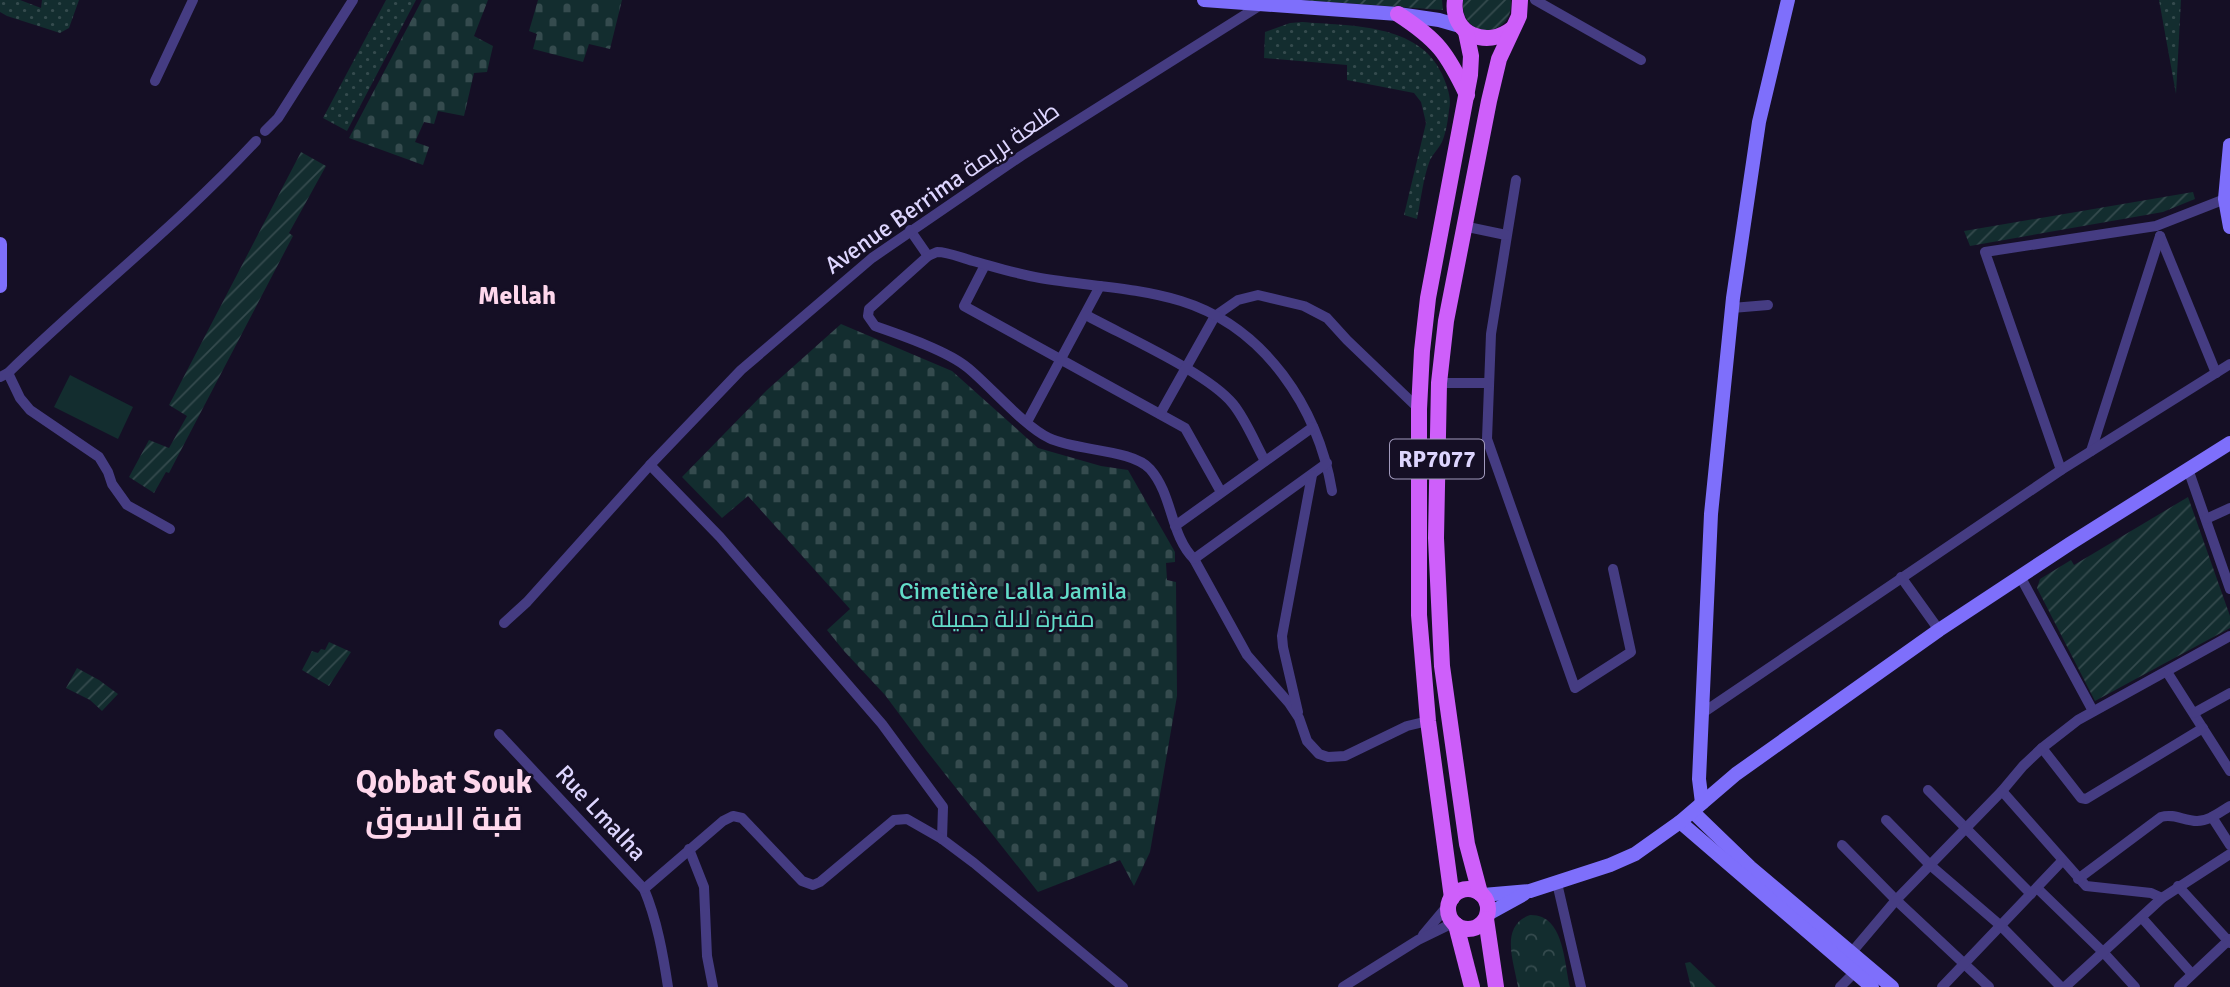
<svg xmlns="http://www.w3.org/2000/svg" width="2230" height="987" viewBox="0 0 2230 987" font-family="Signika,Cairo,sans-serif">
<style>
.grass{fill:url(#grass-dots)}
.forest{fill:url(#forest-crowns)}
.cemetery{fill:url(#cemetery-stones)}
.garden{fill:url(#garden-furrows)}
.pitch{fill:#132d2f}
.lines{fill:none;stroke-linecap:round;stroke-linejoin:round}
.street{stroke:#453c82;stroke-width:10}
.secondary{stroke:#7e6ffb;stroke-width:14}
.primary{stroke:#ce5ffa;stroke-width:16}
.labels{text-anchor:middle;stroke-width:5;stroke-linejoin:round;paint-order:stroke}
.shield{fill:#150f25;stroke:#a19abd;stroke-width:2}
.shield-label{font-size:23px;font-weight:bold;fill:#ddd5fe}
.street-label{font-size:24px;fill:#ddd5fe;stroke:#150f25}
.park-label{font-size:24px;fill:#62dcc8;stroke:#150f25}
.neighbourhood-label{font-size:26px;font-weight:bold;fill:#fed7ec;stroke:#150f25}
.district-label{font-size:32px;font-weight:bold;fill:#fed7ec;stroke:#150f25}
</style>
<defs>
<pattern id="grass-dots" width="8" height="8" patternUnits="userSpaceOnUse" patternTransform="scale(1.75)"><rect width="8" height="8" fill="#132d2f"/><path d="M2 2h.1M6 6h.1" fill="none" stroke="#354b4e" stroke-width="1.8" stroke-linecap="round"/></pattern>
<pattern id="forest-crowns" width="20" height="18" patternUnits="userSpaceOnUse" patternTransform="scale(1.75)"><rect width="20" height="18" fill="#132d2f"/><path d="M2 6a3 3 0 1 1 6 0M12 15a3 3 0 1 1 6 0" fill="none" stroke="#354b4e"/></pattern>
<pattern id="cemetery-stones" width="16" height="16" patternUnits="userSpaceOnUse" patternTransform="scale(1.75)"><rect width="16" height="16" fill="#132d2f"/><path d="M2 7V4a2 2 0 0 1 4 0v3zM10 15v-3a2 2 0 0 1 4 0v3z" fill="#354b4e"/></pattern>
<pattern id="garden-furrows" width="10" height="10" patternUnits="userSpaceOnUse" patternTransform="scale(1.75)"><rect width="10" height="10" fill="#132d2f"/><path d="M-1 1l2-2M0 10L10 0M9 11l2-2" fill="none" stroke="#354b4e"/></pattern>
</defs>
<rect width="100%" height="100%" fill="#150f25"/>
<!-- grass -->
<g class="grass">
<path d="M0,0H20L41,8L42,0H79L69,28L60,33L7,16L0,12Z"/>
<path d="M386,0H416L347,131L323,118Z"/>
<path d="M2159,0H2181L2176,94Z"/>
<path d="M1302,22C1349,26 1419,23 1442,74C1447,86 1452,97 1449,110C1448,120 1446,133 1442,142C1439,148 1433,154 1430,160C1423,178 1421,200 1417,219L1404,215L1426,123L1421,102L1414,93L1347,80V65L1264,58L1265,32L1290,23Z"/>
</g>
<!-- forest -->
<g class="forest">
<path d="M1530,915C1564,914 1564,962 1570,987H1518C1514,962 1499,926 1530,915Z"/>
<path d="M1690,962L1716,987H1691L1685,963Z"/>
</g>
<!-- cemetery -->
<g class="cemetery">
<path d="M422,0H488L474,36L493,46L487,72L474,73L464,116L438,111L434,124L424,122L415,142L429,147L423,165L349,138Z"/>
<path d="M538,0H622L610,49L589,44L583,62L533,49L537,34L529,31Z"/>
<path d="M841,324L952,371L1038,448L1101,466L1128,470L1175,552V562L1166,563L1167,580L1176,582L1177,696L1150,852L1134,886L1120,860L1038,892L926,750L885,695L844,651L827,630L850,609L748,496L722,518L682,477L767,390Z"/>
</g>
<!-- garden -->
<g class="garden">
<path d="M1301,0H1442L1443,10Z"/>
<path d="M1463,0H1511C1514,40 1459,40 1463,0Z"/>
<path d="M301,152L326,166L289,233L293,236L169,473L166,472L154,493L129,477L149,440L169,448L187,416L169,405Z"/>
<path d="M2193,192L2195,199L2163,212L1970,246L1964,231Z"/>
<path d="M2188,497L2230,616V628L2095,701L2037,588L2040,579L2071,560L2074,565Z"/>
<path d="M329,642L351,652L329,686L302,670L312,651L318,653L321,649L325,650Z"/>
<path d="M77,668L99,680L118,694L102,711L90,700L66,688Z"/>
</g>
<!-- pitch -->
<path class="pitch" d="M70,375L133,407L118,439L54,407Z"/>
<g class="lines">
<!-- street -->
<g class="street">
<path d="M1535,0L1641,60"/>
<path d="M155,81L193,0"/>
<path d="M265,131L278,118L353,0"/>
<path d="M1516,180L1491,334L1487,439L1575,688L1631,652L1613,569"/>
<path d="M1463,226L1506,235"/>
<path d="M910,230L928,256"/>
<path d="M2160,236L2216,373"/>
<path d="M985,265L964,306L1185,428L1221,492"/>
<path d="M1732,308L1768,305"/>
<path d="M1086,315C1124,336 1208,373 1233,404C1246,420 1255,443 1265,461"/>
<path d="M8,373L20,398L30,410L99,457L108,472L112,484L127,505L170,529"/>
<path d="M0,377L8,373C89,294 179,224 256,141"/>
<path d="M1439,383H1489"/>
<path d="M1160,414L1215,316L1238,300L1258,295L1304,306L1327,318L1347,340L1419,409"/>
<path d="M1027,422L1100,286"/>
<path d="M2091,451L2160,236"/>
<path d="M650,465L720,537L882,724L943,807L942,839"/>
<path d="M2188,469L2230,589"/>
<path d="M2061,470L1985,252L2156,226L2225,199"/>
<path d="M1332,491C1318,408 1265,327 1181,301C1135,287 1087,286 1040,278C1017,274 995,267 973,261C961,258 949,252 937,252L928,256L869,309L868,316L875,326C901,335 948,351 968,368C990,386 1025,427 1049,438C1075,451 1132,449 1150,469C1173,495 1170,535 1194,559L1247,655L1289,703L1299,718L1307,741L1319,754L1328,757L1345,756L1407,726L1428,721"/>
<path d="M2206,519L2230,508"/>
<path d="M1175,526L1313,427"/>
<path d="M1194,559L1327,463"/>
<path d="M2020,576L2093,711"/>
<path d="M1901,577L1939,630"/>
<path d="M504,623L527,602L650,465L741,370L872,258L1021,156L1259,6"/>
<path d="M2167,672L2230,771"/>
<path d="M1298,712L1283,647L1282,636L1312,475"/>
<path d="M2194,713L2230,693"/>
<path d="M1701,714L2061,470L2230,364"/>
<path d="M499,734L644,889C657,920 663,954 668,987"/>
<path d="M2042,748L2081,798L2086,799L2203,728"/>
<path d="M1928,790L2031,894"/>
<path d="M2002,791L2086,886L2151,893L2162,898"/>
<path d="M2212,817L2230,845"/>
<path d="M1886,820L1930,865L2001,926L2061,987"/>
<path d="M1842,845L1896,900L1989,987"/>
<path d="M689,849L704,887L707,956L713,987"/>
<path d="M2078,879L2161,817C2174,813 2184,821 2197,821C2209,821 2220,812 2230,806"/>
<path d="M1557,883L1581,987"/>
<path d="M2178,886L2230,943"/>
<path d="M2037,888L2104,953L2135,987"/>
<path d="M644,889L723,821L733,816L742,818L802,881L813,885L820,882L894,820L907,819L942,839L974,863L1123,987"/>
<path d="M2142,918L2192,974"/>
<path d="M1423,935L1449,904"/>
<path d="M1852,952L1896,900L2002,791L2023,766L2042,748L2078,720L2230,636"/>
<path d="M1343,987L1418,940L1453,923"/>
<path d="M1840,987L1858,969"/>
<path d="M1942,987L2062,861"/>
<path d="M2065,987L2162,898L2230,854"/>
<path d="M2179,987L2230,939"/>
</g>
<!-- secondary -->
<g class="secondary">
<path d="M1204,0L1398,14L1439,20L1460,26"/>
<path d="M2230,145L2225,199L2230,227"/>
<path d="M0,244V286"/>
<path d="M1702,803L1699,779L1711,514L1733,298L1759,122L1788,0"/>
<path d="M1693,812L1750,867L1892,987"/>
<path d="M1680,822L1872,987"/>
<path d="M1483,895L1530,891L1610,865L1635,854L1680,822L1736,774L1939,630L2071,543L2230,443"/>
<path d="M1488,914L1524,894"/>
</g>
<!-- primary -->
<g class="primary">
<path d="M1455,0C1450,34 1487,49 1512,29"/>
<path d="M1398,14C1438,40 1447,53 1467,95"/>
<circle cx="1468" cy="909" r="20"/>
<path d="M1480,893L1467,844L1442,666L1436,538L1439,383L1446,321L1489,101L1499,59L1519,16L1520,0"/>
<path d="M1452,898L1428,721L1419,615V409L1422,351L1428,298L1470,75L1471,56L1466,32"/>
<path d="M1486,919L1496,987"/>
<path d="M1456,925L1472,987"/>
</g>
</g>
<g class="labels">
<!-- shield labels -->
<rect class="shield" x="1390" y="439.5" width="94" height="39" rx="5"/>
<g class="shield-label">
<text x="1437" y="467">RP7077</text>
</g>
<!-- street labels -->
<g class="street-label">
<text transform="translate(942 188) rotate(-35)" y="8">Avenue Berrima طلعة بريمة</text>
<text transform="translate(601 813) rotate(47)" y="8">Rue Lmalha</text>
</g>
<!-- park labels -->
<g class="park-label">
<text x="1013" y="599">Cimetière Lalla Jamila<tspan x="1013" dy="28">مقبرة لالة جميلة</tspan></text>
</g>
<!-- neighbourhood labels -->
<g class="neighbourhood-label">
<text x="517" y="304">Mellah</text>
</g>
<!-- district labels -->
<g class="district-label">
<text x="444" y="793">Qobbat Souk<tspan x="444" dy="37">قبة السوق</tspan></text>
</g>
</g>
</svg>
